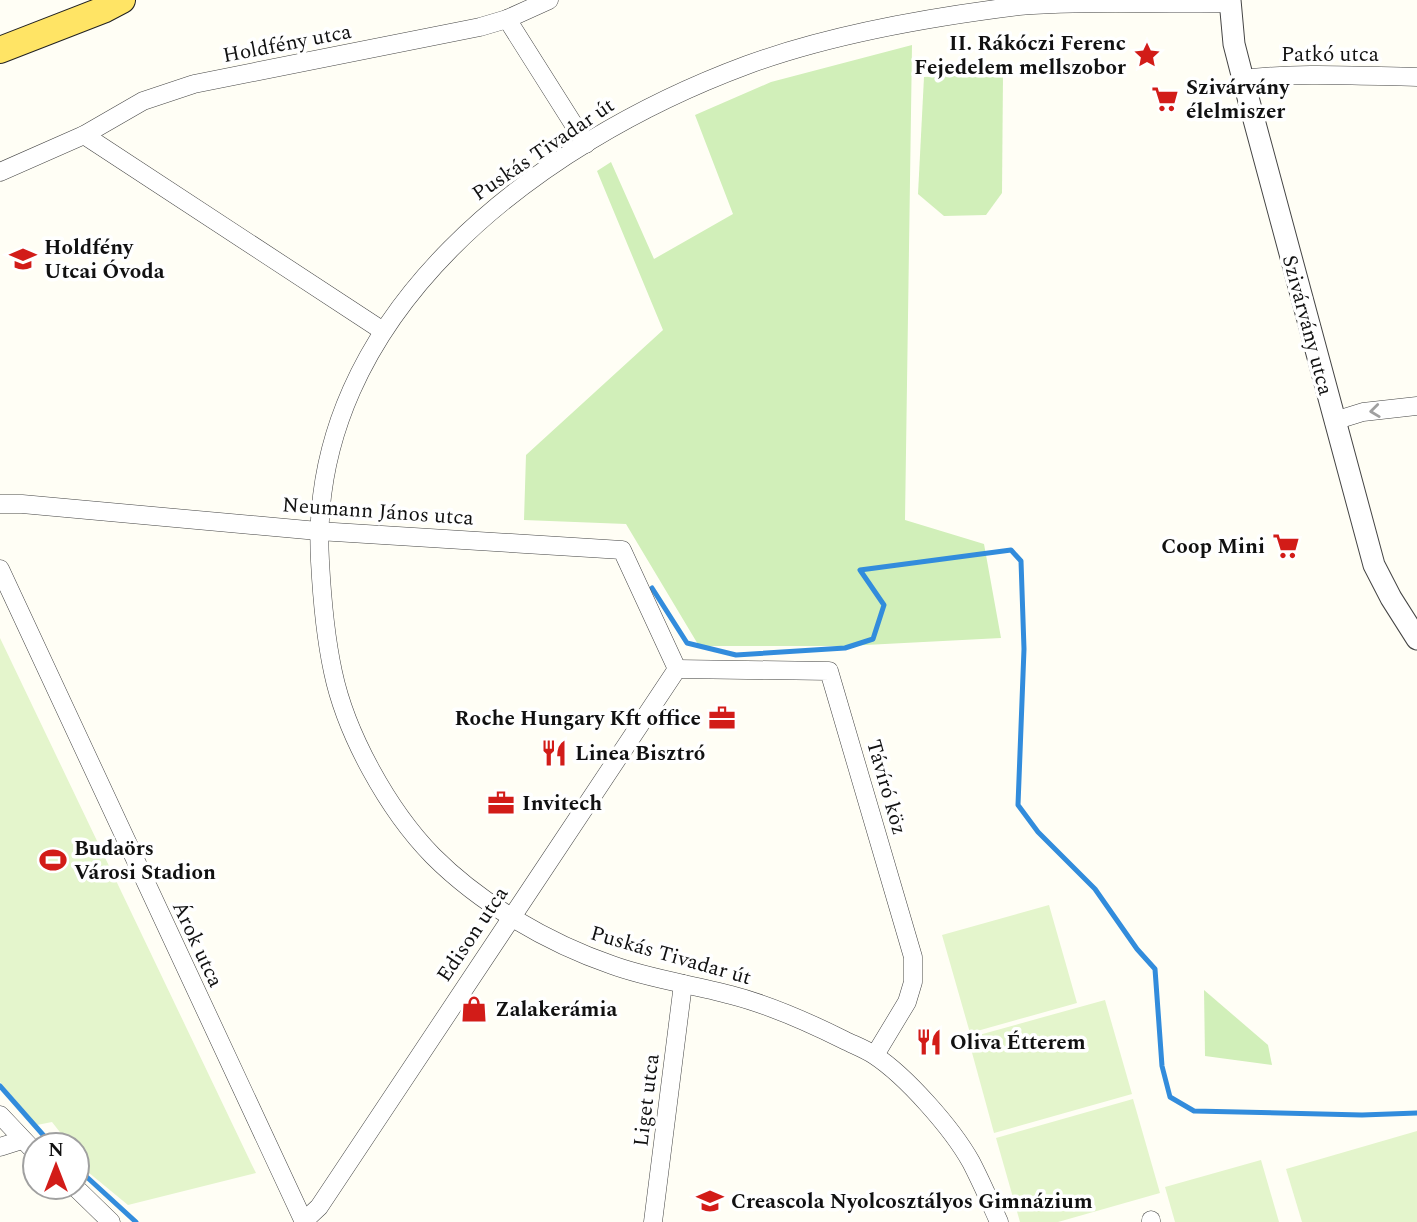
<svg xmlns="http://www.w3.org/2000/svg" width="1417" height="1222" viewBox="0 0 1417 1222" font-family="Spectral,serif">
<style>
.green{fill:#d1efb9}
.pitch{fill:#e4f5cc}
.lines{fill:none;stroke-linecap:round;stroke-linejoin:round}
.stream{stroke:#328cdc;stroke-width:5}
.minor-casing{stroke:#444;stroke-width:19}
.tertiary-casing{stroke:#444;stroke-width:23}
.primary-casing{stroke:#222;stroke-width:28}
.minor{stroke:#fff;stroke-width:18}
.tertiary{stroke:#fff;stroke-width:21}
.primary{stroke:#ffe465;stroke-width:26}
.oneway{stroke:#a0a0a0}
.labels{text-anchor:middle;stroke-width:7;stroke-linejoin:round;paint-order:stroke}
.street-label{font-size:21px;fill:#111;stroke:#fff}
.poi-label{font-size:21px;font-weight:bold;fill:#111;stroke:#fff;text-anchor:start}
</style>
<rect width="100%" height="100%" fill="#fffef5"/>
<!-- green -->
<g class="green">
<path d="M912,45L905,520L984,544L1001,638L846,646H699L626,524L524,520L526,455L663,330L597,171L611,162L654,259L733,214L695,115L771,82Z"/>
<path d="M1003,74L1002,193L986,215L944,216L918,194L924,77Z"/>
<path d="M1204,990L1268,1045L1272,1065L1205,1056Z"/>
</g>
<!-- pitch -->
<g class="pitch">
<path d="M0,638L251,1163L256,1173L128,1205L77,1163V1145H58L63,1136L52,1122L37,1125L0,1082Z"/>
<path d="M1049,905L1077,1003L970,1033L942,935Z"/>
<path d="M1105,1000L1132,1094L994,1133L968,1038Z"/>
<path d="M1133,1099L1160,1193L1058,1222H1020L996,1138Z"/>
<path d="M1417,1131V1222H1302L1286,1169Z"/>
<path d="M1261,1160L1279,1222H1175L1165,1187Z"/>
</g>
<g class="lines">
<!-- stream -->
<g class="stream">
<path d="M652,588L687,643L736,655L845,648L873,639L884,605L860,570L1011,550L1021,561L1024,649L1018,805L1038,832L1095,889L1137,949L1155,969L1162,1066L1170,1097L1194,1111L1362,1115L1417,1113"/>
<path d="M0,1086L52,1145"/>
<path d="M77,1168L136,1222"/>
</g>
<!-- minor casing -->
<g class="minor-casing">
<g id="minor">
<path d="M507,19L586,144"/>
<path d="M1243,79C1300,72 1359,76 1417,77"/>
<path d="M84,135L383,331"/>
<path d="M0,172L84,135L143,101L194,84L480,27L507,19L549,0"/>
<path d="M1334,421L1363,412L1417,406"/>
<path d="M0,504H22L318,531L622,550L677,669"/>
<path d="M0,569L304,1222"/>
<path d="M677,669L829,671L913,957V982L907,1002L875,1055"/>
<path d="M0,1115L35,1152"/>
<path d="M0,1147L22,1140"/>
<path d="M75,1187L111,1222"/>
<path d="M1151,1220V1222"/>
<path d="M304,1221L319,1207L333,1186L677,669"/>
<path d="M653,1222L683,984"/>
<path d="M999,1222C990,1202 981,1181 971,1162C952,1128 906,1076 874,1055C865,1049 854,1045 844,1040C808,1022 770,1005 731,995C691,984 650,979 612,965C548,943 481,904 433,856C388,810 346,734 333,672C325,635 322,599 320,561C306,314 539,142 747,65C831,34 930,17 1019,6C1088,0 1160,5 1230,3"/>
</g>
</g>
<!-- tertiary casing -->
<g class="tertiary-casing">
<path id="tertiary" d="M1230,0L1234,44L1243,79L1374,565L1391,598L1417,639"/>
</g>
<!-- primary casing -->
<g class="primary-casing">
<path id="primary" d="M0,50L103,10L122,0"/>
</g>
<!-- minor -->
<use href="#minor" class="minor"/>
<!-- tertiary -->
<use href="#tertiary" class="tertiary"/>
<!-- primary -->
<use href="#primary" class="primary"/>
</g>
<!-- one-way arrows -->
<defs><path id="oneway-chevron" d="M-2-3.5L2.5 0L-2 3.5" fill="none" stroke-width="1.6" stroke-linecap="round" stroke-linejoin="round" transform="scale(1.75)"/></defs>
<use class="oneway" href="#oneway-chevron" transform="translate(1375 411) rotate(173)"/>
<!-- icons -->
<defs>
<g id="sight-bare" transform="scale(2.1)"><path d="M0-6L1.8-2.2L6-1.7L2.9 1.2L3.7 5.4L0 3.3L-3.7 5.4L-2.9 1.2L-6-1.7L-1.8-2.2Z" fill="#d21c18" stroke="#fff" stroke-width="2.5" paint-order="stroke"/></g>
<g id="supermarket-bare" transform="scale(2.1)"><path d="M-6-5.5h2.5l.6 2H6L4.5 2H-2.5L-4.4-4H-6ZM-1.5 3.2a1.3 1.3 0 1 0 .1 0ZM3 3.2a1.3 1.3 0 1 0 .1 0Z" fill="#d21c18" stroke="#fff" stroke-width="2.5" paint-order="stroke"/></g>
<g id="school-bare" transform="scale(2.1)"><path d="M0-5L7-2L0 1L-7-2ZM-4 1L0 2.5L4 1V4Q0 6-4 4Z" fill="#d21c18" stroke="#fff" stroke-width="2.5" paint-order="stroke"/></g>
<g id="office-bare" transform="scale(2.1)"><path d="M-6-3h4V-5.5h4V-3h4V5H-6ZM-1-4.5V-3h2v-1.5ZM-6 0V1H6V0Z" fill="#d21c18" stroke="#fff" stroke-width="2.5" paint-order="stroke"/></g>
<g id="restaurant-bare" transform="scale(2.1)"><path d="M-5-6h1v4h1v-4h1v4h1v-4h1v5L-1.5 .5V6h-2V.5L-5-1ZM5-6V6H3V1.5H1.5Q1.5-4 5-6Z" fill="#d21c18" stroke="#fff" stroke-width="2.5" paint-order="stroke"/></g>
<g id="stadium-bare" transform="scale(2.1)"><path d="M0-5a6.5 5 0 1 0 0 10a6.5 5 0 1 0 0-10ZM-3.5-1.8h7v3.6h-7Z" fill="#d21c18" stroke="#fff" stroke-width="2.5" paint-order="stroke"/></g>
<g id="shop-bare" transform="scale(2.1)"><path d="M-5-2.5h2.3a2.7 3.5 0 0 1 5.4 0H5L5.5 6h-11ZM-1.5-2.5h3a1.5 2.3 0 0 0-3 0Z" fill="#d21c18" stroke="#fff" stroke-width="2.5" paint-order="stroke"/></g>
</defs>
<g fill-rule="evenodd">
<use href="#sight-bare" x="1147" y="55"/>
<use href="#supermarket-bare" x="1165" y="99"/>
<use href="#school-bare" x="23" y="259"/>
<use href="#supermarket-bare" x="1286" y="546"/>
<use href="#office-bare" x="722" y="718"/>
<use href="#restaurant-bare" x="554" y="753"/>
<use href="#office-bare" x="501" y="803"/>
<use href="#stadium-bare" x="53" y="860"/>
<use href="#shop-bare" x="474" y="1009"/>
<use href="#restaurant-bare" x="929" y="1042"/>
<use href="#school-bare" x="710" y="1201"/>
</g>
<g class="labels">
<!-- street labels -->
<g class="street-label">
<text transform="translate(287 43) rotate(-11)" y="7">Holdfény utca</text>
<text x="1330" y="61">Patkó utca</text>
<text transform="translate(543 149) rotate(-34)" y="7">Puskás Tivadar út</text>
<text transform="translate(1308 325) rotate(75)" y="7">Szivárvány utca</text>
<text transform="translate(378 511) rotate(4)" y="7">Neumann János utca</text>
<text transform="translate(887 787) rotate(74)" y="7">Távíró köz</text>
<text transform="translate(472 934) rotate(-56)" y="7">Edison utca</text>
<text transform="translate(198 944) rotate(65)" y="7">Árok utca</text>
<text transform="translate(671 955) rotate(16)" y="7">Puskás Tivadar út</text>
<text transform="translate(646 1100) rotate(-83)" y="7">Liget utca</text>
</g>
<!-- poi labels -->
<g class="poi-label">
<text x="1126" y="50" text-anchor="end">II. Rákóczi Ferenc<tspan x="1126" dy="24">Fejedelem mellszobor</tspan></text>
<text x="1186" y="94">Szivárvány<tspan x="1186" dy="24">élelmiszer</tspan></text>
<text x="44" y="254">Holdfény<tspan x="44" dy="24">Utcai Óvoda</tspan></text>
<text x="1265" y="553" text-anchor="end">Coop Mini</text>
<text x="701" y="725" text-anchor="end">Roche Hungary Kft office</text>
<text x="575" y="760">Linea Bisztró</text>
<text x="522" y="810">Invitech</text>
<text x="74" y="855">Budaörs<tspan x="74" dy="24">Városi Stadion</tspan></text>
<text x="495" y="1016">Zalakerámia</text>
<text x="950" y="1049">Oliva Étterem</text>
<text x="731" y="1208">Creascola Nyolcosztályos Gimnázium</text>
</g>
</g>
<!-- north arrow -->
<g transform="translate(56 1166)"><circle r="33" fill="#ffffff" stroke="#a0a0a0" stroke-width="2"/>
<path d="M0-5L12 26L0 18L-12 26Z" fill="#d21c18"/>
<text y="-10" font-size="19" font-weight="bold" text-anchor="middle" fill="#111111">N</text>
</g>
</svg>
